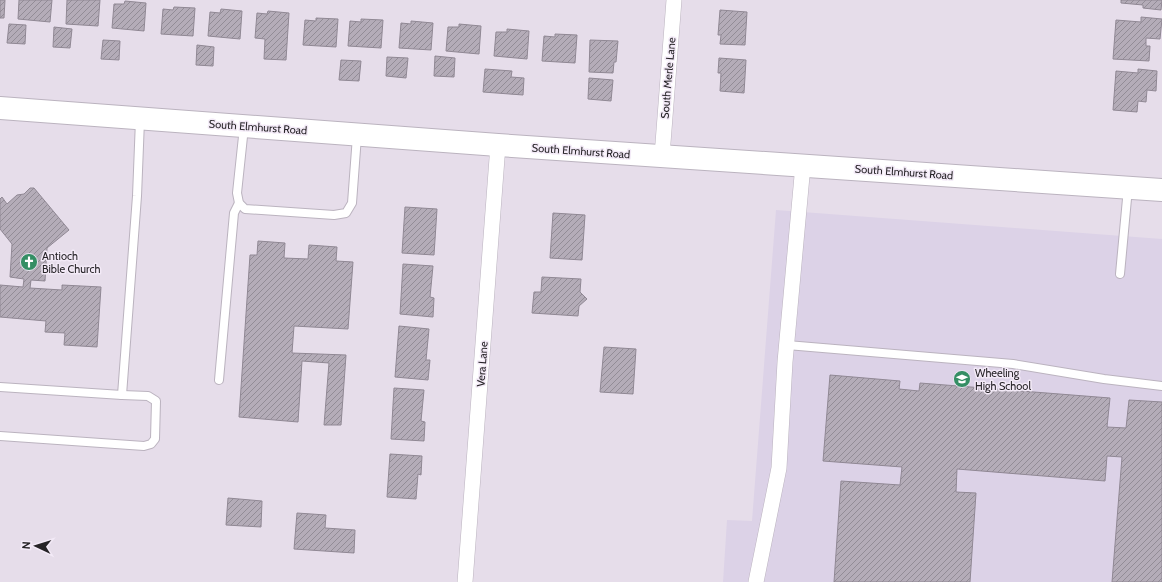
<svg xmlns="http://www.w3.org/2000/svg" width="1162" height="582" viewBox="0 0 1162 582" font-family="Cabin,sans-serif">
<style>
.education{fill:#dcd2e7}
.building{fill:url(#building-hatch);stroke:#908894}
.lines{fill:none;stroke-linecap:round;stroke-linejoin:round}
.service-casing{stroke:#bbb3bf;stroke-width:10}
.minor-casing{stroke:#bbb3bf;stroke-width:16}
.primary-casing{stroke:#bbb3bf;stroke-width:24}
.service{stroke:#fff;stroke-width:8}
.minor{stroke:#fff;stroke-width:15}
.primary{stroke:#fff;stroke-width:22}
.labels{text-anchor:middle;stroke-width:3;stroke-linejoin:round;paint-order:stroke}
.street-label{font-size:11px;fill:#262327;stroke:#f3eaf7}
.poi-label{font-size:11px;fill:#262327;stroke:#f3eaf7;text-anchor:start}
</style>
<defs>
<pattern id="building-hatch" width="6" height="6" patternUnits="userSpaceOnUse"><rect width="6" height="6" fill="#b4acb8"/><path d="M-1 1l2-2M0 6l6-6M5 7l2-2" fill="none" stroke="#928c96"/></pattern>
</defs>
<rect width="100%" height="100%" fill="#e6ddea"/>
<!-- education -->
<path class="education" d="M776,210L1162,239V582H723L727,520L752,521Z"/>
<!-- building -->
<g class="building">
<path d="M0,0H5L4,18H0Z"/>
<path d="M19,0H52L50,22L18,19Z"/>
<path d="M67,0H100L98,26L66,24Z"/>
<path d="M1121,0H1162L1161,10L1143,8V5L1121,3Z"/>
<path d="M125,1L146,3L144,31L112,28L114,4H124Z"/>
<path d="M174,7L195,8L193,36L161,34L163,9L173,10Z"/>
<path d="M221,9L242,11L240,39L208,36L210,12L220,13Z"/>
<path d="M720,10L747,12L745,45L720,44L721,35H718Z"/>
<path d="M268,11L289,13L286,60L264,59L265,39L255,38L257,13L267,14Z"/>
<path d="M1141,17L1162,19L1160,39L1146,38V46H1150L1149,61L1113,59L1116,20L1141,22Z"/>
<path d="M316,18L338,19L336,47L303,45L305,20L316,21Z"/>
<path d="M361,19L383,20L381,48L348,46L350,21L361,22Z"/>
<path d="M411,21L433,23L431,50L399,48L401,23L411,24Z"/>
<path d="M9,24L26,25L25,44L7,43Z"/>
<path d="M459,24L481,26L479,54L446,51L448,27H459Z"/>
<path d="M54,27L72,29L70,48L53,47Z"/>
<path d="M507,29L529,31L527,59L494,56L496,32H507Z"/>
<path d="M555,34L577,35L575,63L542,61L544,36L555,37Z"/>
<path d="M103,40L120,41L119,60L101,59Z"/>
<path d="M590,40L618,41L616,62H614L613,73L589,72Z"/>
<path d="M197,45L214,47L213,66L196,65Z"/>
<path d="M435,56L455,58L454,77L434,76Z"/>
<path d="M387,57L408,58L406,78L386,76Z"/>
<path d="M719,58L746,60L744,93L720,91L721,73H718Z"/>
<path d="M341,60L361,61L359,81L339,80Z"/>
<path d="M485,69L512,71L511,77L524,78L523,95L483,92Z"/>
<path d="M1138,69L1157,71L1156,91L1147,90L1146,102L1138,101L1137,112L1113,110L1116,71L1138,73Z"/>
<path d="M589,78L613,80L611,101L588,99Z"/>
<path d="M30,188H34L69,230L47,248L45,281L31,280L30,288L62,290V285L101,287L97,347L64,345L65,333L45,332L46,321L0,317V285L23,287L24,279L10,277L12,244L0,229V199L2,197L7,204L17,195L24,194Z"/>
<path d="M405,207L437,209L434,255L402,253Z"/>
<path d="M553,213L585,215L582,260L550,258Z"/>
<path d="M258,241L285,243L284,258L308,259L309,245L337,247L336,261L353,262L348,329L294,326L292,353L346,355L341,425H324L329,363L302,361L298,422L239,417L250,255H257Z"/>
<path d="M403,264L433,266L430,297L434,298L433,317L400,314Z"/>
<path d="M542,277L581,279L580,292L587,299L579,306L578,316L532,313L534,292H541Z"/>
<path d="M399,326L429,329L426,360H430L428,380L395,377Z"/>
<path d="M604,347L636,349L633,394L600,392Z"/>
<path d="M830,375L900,381L899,389L919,391L920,383L1110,398L1107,427L1126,428L1129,400L1162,402V582H1112L1122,457L1107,456L1105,481L957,469L956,492L976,493L970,582H834L841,481L900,485L902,467L823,461Z"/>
<path d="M394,388L424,390L421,421L425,422L424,441L391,439Z"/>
<path d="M390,454L422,456L421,475L418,474L416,499L387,497Z"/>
<path d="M228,498L262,501L261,527L226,525Z"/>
<path d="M297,513L326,515L325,528L355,530L354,553L294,549Z"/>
</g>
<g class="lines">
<!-- service casing -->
<g class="service-casing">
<g id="service">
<path d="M244,127L237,193L239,203L245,209L334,215L346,213L352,203L357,136"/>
<path d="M1120,274L1128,188"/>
<path d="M787,345L1013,364L1104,379L1162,386"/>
<path d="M219,380L234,213L239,203"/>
<path d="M0,387L122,395L137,196L140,120"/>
<path d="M0,436L144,446L151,444L155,439L156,401L148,396L122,395"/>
</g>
</g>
<!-- minor casing -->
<g class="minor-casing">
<g id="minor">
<path d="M662,156L674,0"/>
<path d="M465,582L498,145"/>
<path d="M756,582L779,468L785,362L803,165"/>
</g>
</g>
<!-- primary casing -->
<g class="primary-casing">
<path id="primary" d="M0,108L498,145L1162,190"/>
</g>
<!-- service -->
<use href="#service" class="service"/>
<!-- minor -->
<use href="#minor" class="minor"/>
<!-- primary -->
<use href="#primary" class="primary"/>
</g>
<!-- icons -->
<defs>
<g id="church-disc" transform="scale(0.9)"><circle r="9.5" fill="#348e64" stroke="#f3eaf7"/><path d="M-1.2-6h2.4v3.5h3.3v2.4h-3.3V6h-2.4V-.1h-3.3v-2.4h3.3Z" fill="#fff"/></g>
<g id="school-disc" transform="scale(0.9)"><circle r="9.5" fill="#348e64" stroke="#f3eaf7"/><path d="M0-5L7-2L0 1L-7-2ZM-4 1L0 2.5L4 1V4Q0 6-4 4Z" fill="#fff"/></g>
</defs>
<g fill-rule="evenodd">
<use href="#church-disc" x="29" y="262"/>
<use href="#school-disc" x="962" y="379"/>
</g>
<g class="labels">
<!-- street labels -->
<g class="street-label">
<text transform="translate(668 78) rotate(-85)" y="4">South Merle Lane</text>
<text transform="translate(258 127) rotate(4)" y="4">South Elmhurst Road</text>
<text transform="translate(581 151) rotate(4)" y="4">South Elmhurst Road</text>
<text transform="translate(904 172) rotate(4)" y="4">South Elmhurst Road</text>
<text transform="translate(482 364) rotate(-86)" y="4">Vera Lane</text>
</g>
<!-- poi labels -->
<g class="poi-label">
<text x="42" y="260">Antioch<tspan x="42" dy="13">Bible Church</tspan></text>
<text x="975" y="377">Wheeling<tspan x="975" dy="13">High School</tspan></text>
</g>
</g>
<!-- north arrow -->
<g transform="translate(36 546) rotate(274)" stroke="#f3eaf7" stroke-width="3" paint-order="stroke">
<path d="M0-3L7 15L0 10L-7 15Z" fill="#262327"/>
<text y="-6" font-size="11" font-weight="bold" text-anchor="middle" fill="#262327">N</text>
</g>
</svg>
